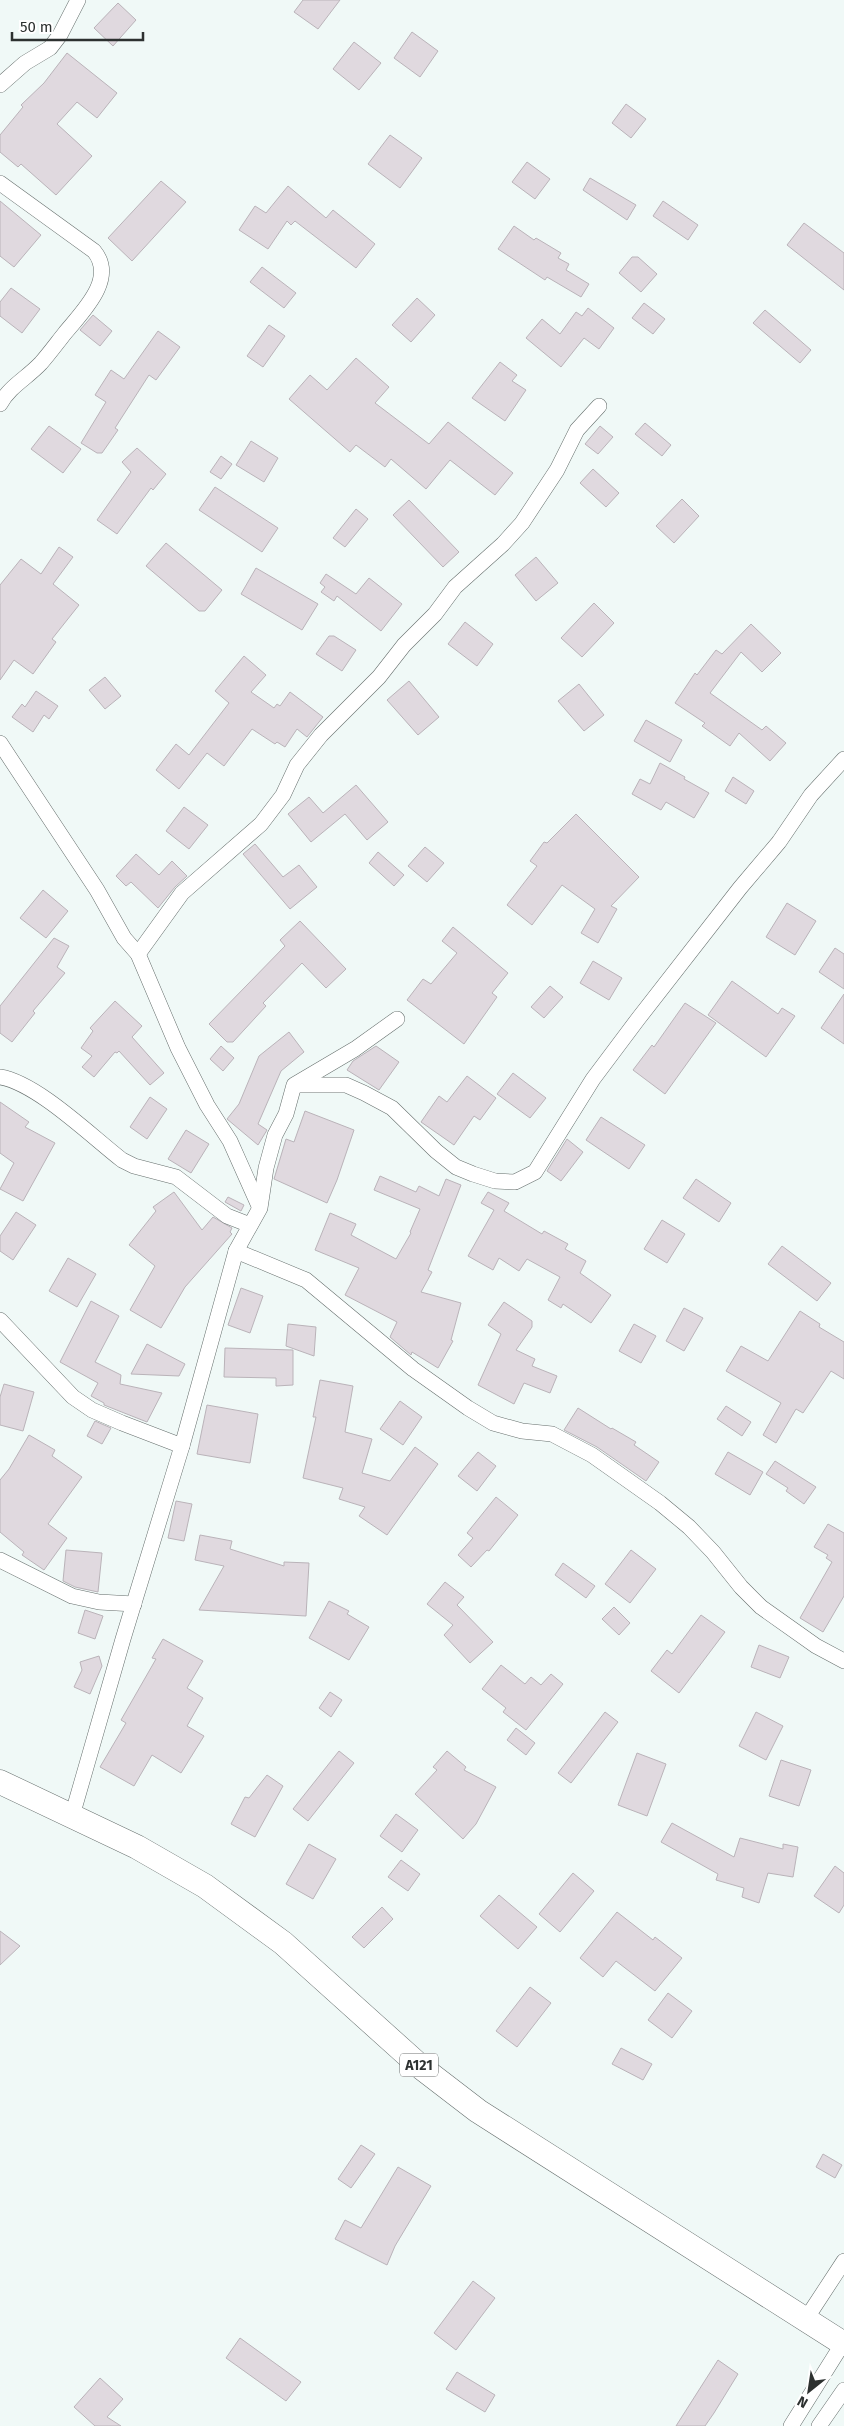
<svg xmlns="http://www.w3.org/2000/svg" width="844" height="2426" viewBox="0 0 844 2426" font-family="'Fira Sans',sans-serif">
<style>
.building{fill:#e0d9df;stroke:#bab3b9}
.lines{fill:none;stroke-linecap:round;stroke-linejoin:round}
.minor-casing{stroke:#666f6d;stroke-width:16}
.primary-casing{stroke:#666f6d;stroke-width:25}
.minor{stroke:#fff;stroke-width:15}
.primary{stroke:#fff;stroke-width:24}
.labels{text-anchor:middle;stroke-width:4.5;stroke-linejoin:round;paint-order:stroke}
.shield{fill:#fff;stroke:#6c6f6e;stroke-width:1}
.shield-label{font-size:14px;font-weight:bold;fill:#2d3130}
</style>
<rect width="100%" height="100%" fill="#f0f9f7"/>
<!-- building -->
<g class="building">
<path d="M303,0H340L318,29L294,12Z"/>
<path d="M118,3L136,20L113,46L94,28Z"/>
<path d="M412,32L438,51L420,77L394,58Z"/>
<path d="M354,42L381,63L359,90L333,69Z"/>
<path d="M67,53L117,93L97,118L77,102L57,124L92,156L56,195L21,164L18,167L0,152V135L23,107L21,105L44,83Z"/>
<path d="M626,104L646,119L631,138L612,123Z"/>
<path d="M390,135L422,158L400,188L368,164Z"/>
<path d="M527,162L550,179L535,199L512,182Z"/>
<path d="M590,178L636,205L627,220L583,190Z"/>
<path d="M161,181L186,202L132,261L108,238Z"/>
<path d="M288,186L326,218L333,210L375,244L356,268L295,221L291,225L287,221L268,249L239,230L255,206L266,213Z"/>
<path d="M0,201L41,235L14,267L0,256Z"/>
<path d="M663,201L698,225L688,240L653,216Z"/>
<path d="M804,223L844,253V290L787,245Z"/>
<path d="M514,226L534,240L536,238L561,253L558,258L569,264L566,270L589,284L581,297L547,277L545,280L498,249Z"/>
<path d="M632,257H638L657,274L641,292L619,273Z"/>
<path d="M262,267L296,293L284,308L250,282Z"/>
<path d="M11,288L40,309L22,333L0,316V302Z"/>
<path d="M417,298L435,315L411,342L392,325Z"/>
<path d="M644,303L665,319L653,334L632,318Z"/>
<path d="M588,308L614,328L599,349L584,338L561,367L526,338L542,319L560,334L576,312L582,316Z"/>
<path d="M765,310L811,350L800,363L753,323Z"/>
<path d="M93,315L112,331L100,346L80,330Z"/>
<path d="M269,325L285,336L263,367L247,356Z"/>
<path d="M158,331L180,347L156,380L149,375L115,428L118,430L102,453H97L81,443L106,402L95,395L111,370L124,379Z"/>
<path d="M356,358L389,387L375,403L429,444L448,422L513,473L495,495L450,460L426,489L391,459L385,467L356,445L350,452L289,399L310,375L327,390Z"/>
<path d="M500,362L517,375L512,381L526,390L505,421L472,398Z"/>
<path d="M645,423L671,445L662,456L635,434Z"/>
<path d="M49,426L81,449L63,473L31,449Z"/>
<path d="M600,426L613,437L598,454L585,444Z"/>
<path d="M251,441L278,458L264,482L236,465Z"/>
<path d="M137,448L166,474L153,490L151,488L117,534L97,520L131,472L122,462Z"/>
<path d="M221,456L232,464L221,479L210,472Z"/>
<path d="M593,469L619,493L606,507L580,483Z"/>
<path d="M215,487L278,528L262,552L199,510Z"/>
<path d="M682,499L699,516L674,543L656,526Z"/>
<path d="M409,500L459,552L443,567L393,515Z"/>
<path d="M356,509L368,519L345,547L333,538Z"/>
<path d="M166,543L222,590L205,611H199L146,566Z"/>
<path d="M59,547L73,557L53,584L79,605L52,639L56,642L33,674L14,660L0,680V585L21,559L41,574Z"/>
<path d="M536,557L558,583L536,601L515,575Z"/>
<path d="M256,568L318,604L302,630L241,594Z"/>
<path d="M326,574L356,594L369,578L402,604L381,631L337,596L334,601L321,592L325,587L320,583Z"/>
<path d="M594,603L614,623L582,657L561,638Z"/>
<path d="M465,622L493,644L477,666L448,644Z"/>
<path d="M751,624L781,653L762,672L741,652L710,693L762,730L766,726L786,743L770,761L739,733L730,746L702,726L705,723L675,703L695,673L697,675L716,650L722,654Z"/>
<path d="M329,636H334L356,650L342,671L316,654Z"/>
<path d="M244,656L266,675L251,692L274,708L277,704L280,706L290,692L323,717L307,737L297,729L285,747L277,742L275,744L252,729L224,766L207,753L179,789L156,770L176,744L189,755L229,703L215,691Z"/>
<path d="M105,677L121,696L105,709L89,690Z"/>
<path d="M409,681L439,717L418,735L387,700Z"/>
<path d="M579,684L604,715L584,731L558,701Z"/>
<path d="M36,691L58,706L49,719L44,715L33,732L12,717L22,704L25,707Z"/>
<path d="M646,720L682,740L670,762L634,741Z"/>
<path d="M660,763L685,777L684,779L709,793L694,818L666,802L661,810L632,794L640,779L650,784Z"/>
<path d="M733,777L754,791L746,804L725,791Z"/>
<path d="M356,785L388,822L367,840L345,814L311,842L288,814L309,797L323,813Z"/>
<path d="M184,807L208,825L189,849L166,831Z"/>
<path d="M576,814L639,877L611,906L617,909L598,943L581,933L595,909L562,885L532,925L507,905L537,866L530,861L544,842L547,843Z"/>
<path d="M255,844L283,877L299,865L317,887L290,909L243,854Z"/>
<path d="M425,847L444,863L427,882L408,866Z"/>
<path d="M378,852L404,875L394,886L369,863Z"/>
<path d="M136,854L159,875L172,861L187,876L175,887L158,908L131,882L126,886L116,876Z"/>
<path d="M43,890L68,911L46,938L20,918Z"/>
<path d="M787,903L816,921L795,955L766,937Z"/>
<path d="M300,921L346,969L326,988L302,963L263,1003L266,1006L233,1042H227L209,1024L285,946L280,940Z"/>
<path d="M453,927L508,973L492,993L497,997L464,1044L407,1000L423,979L431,984L457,953L442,941Z"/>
<path d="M54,938L69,946L57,967L65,973L33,1011L35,1013L12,1042L0,1033V1006Z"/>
<path d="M835,948L844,954V989L819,972Z"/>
<path d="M593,961L622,978L609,1000L580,983Z"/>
<path d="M732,981L778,1014L782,1008L795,1016L766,1057L708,1015Z"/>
<path d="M550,986L563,997L544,1018L531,1007Z"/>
<path d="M844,994V1044L821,1028Z"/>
<path d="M115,1001L142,1026L132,1037L164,1073L150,1085L119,1051L117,1053L115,1052L94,1077L82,1067L92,1056L81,1048L93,1031L90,1028Z"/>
<path d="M685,1003L716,1023L665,1094L633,1070L652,1045L654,1047Z"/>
<path d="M289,1032L304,1052L281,1071L258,1124L267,1130L258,1145L227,1119L239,1104L259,1056Z"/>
<path d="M221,1046L234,1058L223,1071L210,1059Z"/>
<path d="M376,1046L399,1062L379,1090L347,1070L353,1061Z"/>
<path d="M513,1073L546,1098L530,1118L497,1094Z"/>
<path d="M467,1076L496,1098L480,1120L474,1116L454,1145L421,1122L439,1096L447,1102Z"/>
<path d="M150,1097L167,1109L147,1139L130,1127Z"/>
<path d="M0,1102L29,1122L25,1127L55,1143L23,1201L0,1189L14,1163L0,1153Z"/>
<path d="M305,1111L354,1130L337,1180L327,1203L274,1179L286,1139L294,1142Z"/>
<path d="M601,1117L645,1145L629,1169L586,1140Z"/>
<path d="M186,1130L209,1144L191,1173L168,1159Z"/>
<path d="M567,1139L583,1152L561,1181L547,1171Z"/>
<path d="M380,1176L416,1192L419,1186L439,1196L446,1179L461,1185L428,1270L432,1272L421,1292L461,1303L451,1340L453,1341L438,1368L412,1352L411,1355L390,1337L397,1322L345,1295L359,1268L315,1250L330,1213L356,1224L351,1235L396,1259L411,1233L410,1232L420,1209L374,1190Z"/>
<path d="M696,1179L731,1203L719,1222L683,1198Z"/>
<path d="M174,1192L202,1230L213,1217L232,1228L230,1232L232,1234L185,1287L161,1328L130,1310L155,1266L129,1245L156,1211L153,1207Z"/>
<path d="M488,1192L509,1203L504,1211L542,1234L544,1231L568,1244L565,1249L586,1261L580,1273L611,1295L591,1323L563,1304L561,1308L548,1300L560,1277L527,1259L519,1271L499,1258L493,1270L468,1256L494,1210L481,1203Z"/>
<path d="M228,1197L244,1205L241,1211L225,1202Z"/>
<path d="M16,1212L36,1225L13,1260L0,1251V1236Z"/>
<path d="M662,1220L685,1234L667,1263L644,1249Z"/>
<path d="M782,1246L831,1283L817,1301L768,1264Z"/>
<path d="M68,1258L96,1274L77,1307L49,1291Z"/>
<path d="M241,1288L263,1296L250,1333L228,1325Z"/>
<path d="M91,1301L119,1316L95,1362L121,1375L120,1384L162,1393L147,1422L104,1405V1403L91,1396L98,1383L60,1362Z"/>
<path d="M504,1302L532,1321V1327L516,1350L535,1359L532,1366L557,1376L550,1393L524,1383L514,1404L478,1385L501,1334L488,1325Z"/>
<path d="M684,1308L703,1318L684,1351L666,1341Z"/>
<path d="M800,1311L820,1324L819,1327L844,1342V1379L831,1371L803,1413L796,1409L776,1443L763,1435L781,1403L726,1371L741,1346L768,1361Z"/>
<path d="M288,1324L316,1327L314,1356L286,1346Z"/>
<path d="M634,1324L656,1336L641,1363L619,1351Z"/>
<path d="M147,1344L185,1364L179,1376L131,1374Z"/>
<path d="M225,1348L293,1350V1385L276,1386V1378L224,1377Z"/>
<path d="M320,1380L353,1386L345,1432L372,1439L362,1473L390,1481L415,1447L438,1464L387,1535L359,1516L365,1507L339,1499L343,1488L303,1478L316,1417H313Z"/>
<path d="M4,1384L34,1392L23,1431L0,1425V1397Z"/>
<path d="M400,1401L422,1417L403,1445L380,1429Z"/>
<path d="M207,1405L258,1414L250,1463L197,1454Z"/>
<path d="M726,1406L751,1422L742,1436L717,1419Z"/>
<path d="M578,1408L611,1429L612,1428L636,1442L634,1445L659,1462L646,1481L597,1447L564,1430Z"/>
<path d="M95,1421L111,1428L102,1444L87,1436Z"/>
<path d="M29,1435L55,1450L52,1456L82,1477L48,1524L67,1538L44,1570L22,1555L24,1552L0,1532V1480L9,1469Z"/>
<path d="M478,1452L496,1466L477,1491L458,1476Z"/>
<path d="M728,1452L763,1472L750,1495L715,1474Z"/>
<path d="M775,1461L816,1487L804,1504L786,1491L788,1488L766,1474Z"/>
<path d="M496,1497L518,1515L489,1551L487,1550L471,1567L458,1555L473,1538L467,1533Z"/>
<path d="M176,1501L192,1504L184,1541L168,1538Z"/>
<path d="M828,1524L844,1533V1596L823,1632L800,1618L832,1562L826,1558L828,1555L814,1547Z"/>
<path d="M200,1535L232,1541L230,1549L284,1566V1562L309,1563L306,1616L199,1610L224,1566L195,1560Z"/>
<path d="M66,1550L102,1553L98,1592L75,1587L63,1581Z"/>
<path d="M631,1550L656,1569L630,1603L605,1584Z"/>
<path d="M563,1563L595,1586L586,1598L555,1575Z"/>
<path d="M445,1582L464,1597L457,1605L493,1642L470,1663L444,1635L453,1625L427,1604Z"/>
<path d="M329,1601L349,1611L347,1614L369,1627L349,1660L309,1638Z"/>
<path d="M614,1607L630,1623L619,1635L602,1619Z"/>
<path d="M85,1610L103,1616L95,1639L78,1633Z"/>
<path d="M701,1615L725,1632L679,1693L651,1671L667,1650L672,1654Z"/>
<path d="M163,1639L203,1661L187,1688L203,1698L187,1726L204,1736L181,1773L152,1755L134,1786L100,1767L126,1723L121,1720L156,1659L152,1658Z"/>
<path d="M759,1645L789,1657L780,1678L751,1667Z"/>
<path d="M99,1656L102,1666L90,1694L74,1687L82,1670L80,1662Z"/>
<path d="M501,1665L525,1684L531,1677L541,1685L551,1674L563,1684L526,1730L503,1712L506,1708L482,1689Z"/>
<path d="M330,1692L342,1700L331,1717L319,1708Z"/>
<path d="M605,1712L618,1722L571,1783L558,1773Z"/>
<path d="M756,1712L783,1726L766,1760L739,1746Z"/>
<path d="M516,1728L535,1743L526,1755L507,1740Z"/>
<path d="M339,1751L354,1763L308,1821L293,1809Z"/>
<path d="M447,1751L466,1767L464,1770L496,1787L476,1824L463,1839L415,1794L437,1770L433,1767Z"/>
<path d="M637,1753L666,1764L647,1816L618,1805Z"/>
<path d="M781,1760L811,1770L799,1806L769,1796Z"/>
<path d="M267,1775L283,1786L255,1837L231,1824L245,1797L249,1798Z"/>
<path d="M396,1814L418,1830L402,1852L380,1836Z"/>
<path d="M672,1823L734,1857L740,1838L783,1849V1844L798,1847L793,1877L768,1873L759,1903L742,1897L744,1888L716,1880L718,1874L661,1842Z"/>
<path d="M309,1844L336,1859L313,1899L286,1884Z"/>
<path d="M401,1860L420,1874L408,1891L388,1877Z"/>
<path d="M835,1866L844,1873V1905L839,1913L814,1896Z"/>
<path d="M573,1873L594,1891L560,1932L539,1914Z"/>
<path d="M499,1895L537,1927L518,1949L480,1916Z"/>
<path d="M382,1907L393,1919L364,1948L352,1937Z"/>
<path d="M617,1912L653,1940L655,1937L682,1958L655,1991L616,1961L603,1977L580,1958Z"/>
<path d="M0,1931L20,1946L0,1965Z"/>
<path d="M530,1987L551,2003L517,2047L496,2031Z"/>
<path d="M668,1993L692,2011L672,2038L648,2020Z"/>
<path d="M621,2048L652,2064L643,2080L612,2064Z"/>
<path d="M361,2145L375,2154L351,2188L338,2179Z"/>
<path d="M823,2154L842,2165L835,2178L816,2167Z"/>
<path d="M398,2167L431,2186L395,2246L387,2265L335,2239L345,2220L361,2228Z"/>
<path d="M473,2281L495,2298L456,2350L434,2333Z"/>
<path d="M240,2338L301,2382L286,2401L226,2358Z"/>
<path d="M718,2360L738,2374L714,2413L705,2426H676Z"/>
<path d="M457,2372L495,2395L485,2412L446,2389Z"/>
<path d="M100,2378L123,2399L107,2417L121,2426H95L74,2407Z"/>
</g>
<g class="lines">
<!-- minor casing -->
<g class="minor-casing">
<g id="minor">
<path d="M0,85L25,63L50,48L60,35L78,0"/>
<path d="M0,183L94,251C117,279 82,312 65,333C57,343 49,354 41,363C27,378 10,386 0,404"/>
<path d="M0,743L97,890L124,938L138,954L178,1048L207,1105L230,1141L259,1206"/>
<path d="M138,954L182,893L261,824L283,795L297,765L321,735L379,677L404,645L435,614L455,587L503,544L522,523L557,470L577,430L599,406"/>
<path d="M0,1077C37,1083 91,1136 122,1160L134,1166L176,1177L227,1216L250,1225"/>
<path d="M296,1085H346L364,1093L392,1108L436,1151L456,1167L473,1174L495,1181L515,1182L535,1172L593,1079L638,1019L740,888L779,842L811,795L844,759"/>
<path d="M236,1251L306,1280L413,1369L468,1408L493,1423L522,1431L552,1434L592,1455L660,1503L689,1527L713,1552L741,1587L761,1607L816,1646L844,1661"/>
<path d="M0,1320L73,1397L92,1410L122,1423L182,1446"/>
<path d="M0,1560L72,1596L99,1602L134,1604"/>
<path d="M72,1816L123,1639L182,1446L236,1251L260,1208L266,1168L275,1135L286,1114L294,1085L355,1049L397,1019"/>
<path d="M806,2319L844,2261"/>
<path d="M791,2426L843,2343"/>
<path d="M819,2426L844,2390"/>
</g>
</g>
<!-- primary casing -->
<g class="primary-casing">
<path id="primary" d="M0,1782L137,1847L205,1886L283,1943L422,2068L478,2111L844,2344"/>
</g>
<!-- minor -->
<use href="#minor" class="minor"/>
<!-- primary -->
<use href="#primary" class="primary"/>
</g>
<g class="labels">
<!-- shield labels -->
<rect class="shield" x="400" y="2053.5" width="38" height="23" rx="4"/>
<g class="shield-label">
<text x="419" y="2070">A121</text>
</g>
</g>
<!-- north arrow -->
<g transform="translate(809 2391) rotate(210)" stroke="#ffffff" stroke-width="4" paint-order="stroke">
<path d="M0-4L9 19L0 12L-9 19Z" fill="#2d3130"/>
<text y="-8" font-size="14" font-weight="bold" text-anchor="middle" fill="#2d3130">N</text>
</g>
<!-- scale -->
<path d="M12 32v8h131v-8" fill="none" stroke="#2d3130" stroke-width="2.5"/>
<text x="20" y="32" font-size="15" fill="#2d3130" stroke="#ffffff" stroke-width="4" paint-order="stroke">50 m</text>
</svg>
